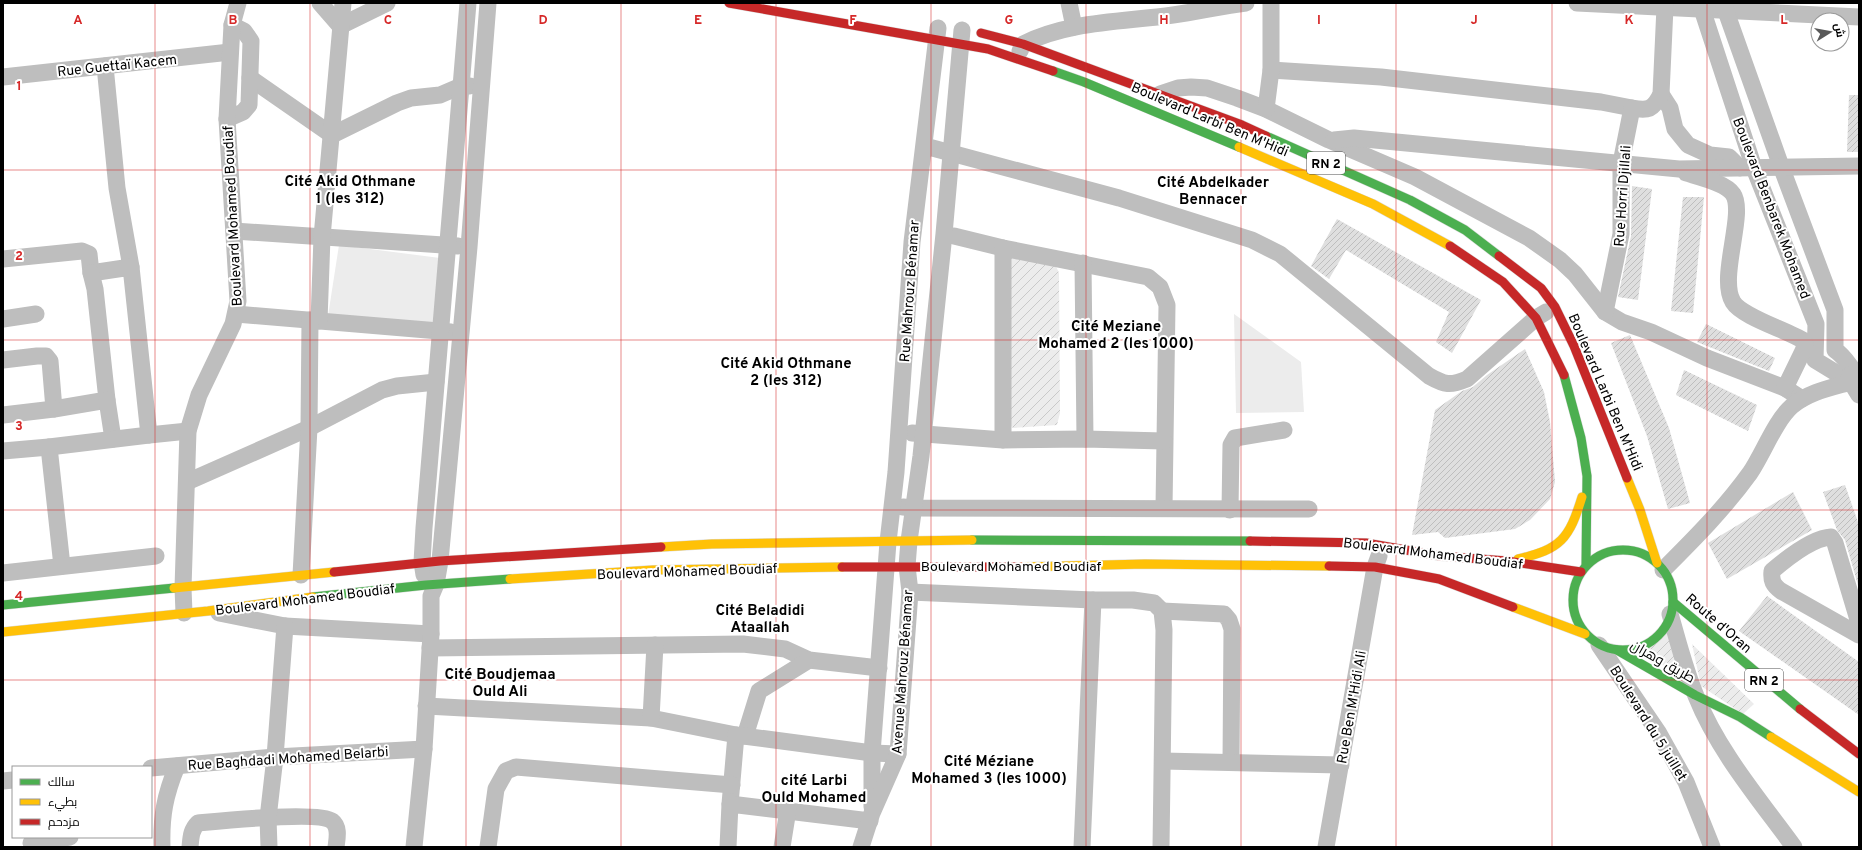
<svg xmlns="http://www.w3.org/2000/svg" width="1862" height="850" viewBox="0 0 1862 850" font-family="Overpass,Cairo,sans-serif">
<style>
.grass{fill:#ececec}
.garden{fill:url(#garden-furrows)}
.building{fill:url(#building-hatch)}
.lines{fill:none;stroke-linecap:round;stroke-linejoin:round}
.fast-casing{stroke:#dbdbdb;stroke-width:10}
.slow-casing{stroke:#dbdbdb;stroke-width:10}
.jam-casing{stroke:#dbdbdb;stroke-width:10}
.street{stroke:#bebebe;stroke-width:17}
.fast{stroke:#4caf50;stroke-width:9}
.slow{stroke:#ffc107;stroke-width:9}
.jam{stroke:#c62828;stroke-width:9}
.grid{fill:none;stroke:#d62828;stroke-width:1;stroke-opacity:0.55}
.labels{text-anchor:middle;stroke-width:4;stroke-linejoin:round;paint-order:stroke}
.shield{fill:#fff;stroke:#4c4c4c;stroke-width:1}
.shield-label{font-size:13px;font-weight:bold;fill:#000}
.street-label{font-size:14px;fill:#000;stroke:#fff}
.neighbourhood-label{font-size:15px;font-weight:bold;fill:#000;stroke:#fff}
.grid-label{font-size:13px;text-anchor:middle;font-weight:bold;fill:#d62828;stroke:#fff;stroke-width:4;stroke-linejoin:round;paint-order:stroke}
</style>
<defs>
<pattern id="garden-furrows" width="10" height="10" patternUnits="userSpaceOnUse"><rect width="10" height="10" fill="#ececec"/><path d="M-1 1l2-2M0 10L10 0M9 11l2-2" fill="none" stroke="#c9c9c9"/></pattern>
<pattern id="building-hatch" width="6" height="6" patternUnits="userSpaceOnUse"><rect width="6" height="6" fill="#dfdfdf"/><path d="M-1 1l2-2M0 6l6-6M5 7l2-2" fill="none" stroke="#bebebe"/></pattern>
</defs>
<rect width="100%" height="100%" fill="#fff"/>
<!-- grass -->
<g class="grass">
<path d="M339,245L440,258L435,326L328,316Z"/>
<path d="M1234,314L1301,362L1304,412L1236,413Z"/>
</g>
<!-- garden -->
<g class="garden">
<path d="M1012,257L1055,264L1059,273L1060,413L1057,425L1013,428L1006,421L1005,262Z"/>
<path d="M1667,622L1680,676L1640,651C1653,644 1660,635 1667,622Z"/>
<path d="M1692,644L1754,704L1743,714L1701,686Z"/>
</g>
<!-- building -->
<g class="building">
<path d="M1849,95H1859V152H1847Z"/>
<path d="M1632,186L1652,189L1638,300L1618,297L1631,236Z"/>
<path d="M1683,197H1704L1693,313L1671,311Z"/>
<path d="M1337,219L1481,300L1452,353L1436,342L1449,312L1346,250L1329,279L1311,266Z"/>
<path d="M1706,324L1775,358L1769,371L1697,342Z"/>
<path d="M1630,335L1669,428L1690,503L1668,509L1647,436L1611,343Z"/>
<path d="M1525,349L1544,392L1550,422L1555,482L1550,499L1530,520L1515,529L1445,538L1438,532L1412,535L1435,410L1462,391L1473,387L1487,375Z"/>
<path d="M1684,370L1757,405L1748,431L1676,395Z"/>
<path d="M1845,485L1859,525L1858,585L1845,540L1837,530L1823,492Z"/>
<path d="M1793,492L1812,530L1727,579L1708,543Z"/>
<path d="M1767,596L1859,662V715L1739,631Z"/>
</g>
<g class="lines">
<!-- fast casing -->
<g class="fast-casing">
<g id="fast">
<path d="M1053,71L1084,82L1239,147"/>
<path d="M1266,136L1410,200L1465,230L1499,256"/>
<path d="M1564,375L1581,438L1587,476L1586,565"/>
<path d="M972,540L1250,541"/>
<circle cx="1623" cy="600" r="50"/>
<path d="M313,597L426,585L510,579"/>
<path d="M1673,602L1800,709"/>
<path d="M3,605L174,588"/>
<path d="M1617,650L1695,695L1740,717L1771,737"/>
</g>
</g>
<!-- slow casing -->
<g class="slow-casing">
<g id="slow">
<path d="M1239,147L1373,204L1450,246"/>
<path d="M1627,478L1640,510L1657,563"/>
<path d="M661,547L712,544L972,540"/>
<path d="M1518,559C1561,549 1569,539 1582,497"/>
<path d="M1022,567L1145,564L1329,566"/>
<path d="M510,579L653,570L842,567"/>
<path d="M174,588L334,572"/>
<path d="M1513,607L1585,634"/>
<path d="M3,632L208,611L313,597"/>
<path d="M1771,737L1859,792"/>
</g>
</g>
<!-- jam casing -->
<g class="jam-casing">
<g id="jam">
<path d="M729,3L988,49L1053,71"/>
<path d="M981,33L1023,44L1242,125L1266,136"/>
<path d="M1450,246L1503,282L1536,318L1564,375"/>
<path d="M1499,256L1541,288L1555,307L1574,346L1627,478"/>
<path d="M1250,541L1366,543L1440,556L1507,561L1581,572"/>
<path d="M1329,566L1375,567L1439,579L1513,607"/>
<path d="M842,567H1022"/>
<path d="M334,572L440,561L661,547"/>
<path d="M1800,709L1859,754"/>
</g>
</g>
<!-- street -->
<g class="street">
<path d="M320,3L340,26L387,3"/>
<path d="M1069,3L1074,27"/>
<path d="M1577,3L1859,17"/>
<path d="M1700,3L1754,168L1816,324L1815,360L1851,382L1859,395"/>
<path d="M1723,3L1782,169L1835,310V350C1846,357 1850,368 1859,377"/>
<path d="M1020,51L1023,44C1069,21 1123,22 1173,15C1197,12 1221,6 1246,3"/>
<path d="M105,66L117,188L131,267"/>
<path d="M1271,70L1381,77L1601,102L1632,108"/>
<path d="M3,77L230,52"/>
<path d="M250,78L332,135L397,103L411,98L440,95L461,86H470"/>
<path d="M1160,94L1178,88L1191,87L1207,88L1237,98L1266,109L1329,140L1415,177L1529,238L1560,260L1575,274L1605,312L1622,322L1651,332L1707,358L1785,388L1802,399"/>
<path d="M1661,94L1670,108L1675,129L1688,145L1710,155L1729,157L1740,168"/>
<path d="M1266,109L1271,70V3"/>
<path d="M227,119L243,112L249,105L251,41L244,31L232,25"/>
<path d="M1334,140L1354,138L1679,169L1859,166"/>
<path d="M925,146L1119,198L1252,240L1280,254L1429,376C1445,385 1450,386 1467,379L1536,318L1546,312"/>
<path d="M1686,173C1699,177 1726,183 1733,194C1746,213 1718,278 1733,302C1742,317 1787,330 1804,341L1805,345L1803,351L1785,388"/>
<path d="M234,231L458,246"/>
<path d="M954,236L1003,248L1148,277L1160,287L1167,305L1164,508"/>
<path d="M3,259L82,251L89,254L91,273L131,267L149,435"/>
<path d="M1083,263L1085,439"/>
<path d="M1605,312L1621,234V163L1632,108C1648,111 1653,110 1661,94L1665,7"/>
<path d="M236,314L451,332"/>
<path d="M3,319L36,314"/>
<path d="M319,321L322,237L343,3"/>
<path d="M3,360L37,356H46L50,361L54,409L107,400L95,289L91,273"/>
<path d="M107,400L113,439"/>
<path d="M3,415L54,409"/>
<path d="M912,433L1003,440L1085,439L1164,441"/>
<path d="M1003,440V248"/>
<path d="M3,451L49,447"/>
<path d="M187,482L309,428L382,390L397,386L436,382"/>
<path d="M903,507L913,508L1309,509"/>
<path d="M1230,510L1231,445L1235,438L1284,430"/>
<path d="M62,566L49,447L149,435L188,431"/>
<path d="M1663,570C1694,539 1724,509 1750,473C1763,454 1775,421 1792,406C1809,392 1830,388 1851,382L1850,375"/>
<path d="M3,573L156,556"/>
<path d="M301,575L309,428L310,320"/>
<path d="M424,575L422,562L424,528L468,3"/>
<path d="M910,592L1093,600H1133L1154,603L1162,611L1164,630L1161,847"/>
<path d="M1162,611L1224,614L1229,620L1232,629L1231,762"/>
<path d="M184,613L183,588L188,431L199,395L233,324L238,301L227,119L232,25L238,3"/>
<path d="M219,613L285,626L431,634"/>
<path d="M1670,614C1678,641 1685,670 1696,696C1718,751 1759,799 1794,847"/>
<path d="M1859,623L1835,543L1831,537C1812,538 1786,559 1772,571C1771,581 1773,585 1781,591L1859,635"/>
<path d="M1599,645L1658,732L1686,782L1712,847"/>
<path d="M430,648L743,644L785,649L809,660L879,668"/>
<path d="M426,706L651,718L736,735"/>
<path d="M651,718L655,645"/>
<path d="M745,736L759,691L809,660"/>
<path d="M1163,761L1341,765"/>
<path d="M151,768L275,757L424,749"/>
<path d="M3,781L13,780"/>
<path d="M730,804L736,735L872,753L898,754"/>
<path d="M872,807V753L888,542L896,472L912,242L938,28"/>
<path d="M31,843L70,837"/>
<path d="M162,847C161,816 165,795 177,766"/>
<path d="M190,847C191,837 191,830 198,823C220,821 319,811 332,821C340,827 337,839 336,847"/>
<path d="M269,847L268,818L275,757L285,626"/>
<path d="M414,847L424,749L431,634V596L436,584L440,561L469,247L488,3"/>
<path d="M488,847L496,789L506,771L516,767L732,785"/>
<path d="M728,847L730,804L870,821"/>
<path d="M782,847L788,810"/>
<path d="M861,847L872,813L898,754L910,592L907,566L909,541L921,456L944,234L962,30"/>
<path d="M1082,847L1093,600"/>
<path d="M1326,847L1375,567L1379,556"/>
</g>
<!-- fast -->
<use href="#fast" class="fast"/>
<!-- slow -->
<use href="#slow" class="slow"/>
<!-- jam -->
<use href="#jam" class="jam"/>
</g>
<!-- grid -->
<path class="grid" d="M155,3V847M310,3V847M466,3V847M621,3V847M776,3V847M931,3V847M1086,3V847M1241,3V847M1396,3V847M1552,3V847M1707,3V847M3,170H1859M3,340H1859M3,510H1859M3,680H1859"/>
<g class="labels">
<!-- shield labels -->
<g class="shield">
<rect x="1307" y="152" width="38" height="22" rx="3"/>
<rect x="1745" y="669" width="38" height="22" rx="3"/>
</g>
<g class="shield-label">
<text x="1326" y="168">RN 2</text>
<text x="1764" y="685">RN 2</text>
</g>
<!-- street labels -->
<g class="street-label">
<text transform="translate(117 65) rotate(-6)" y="5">Rue Guettaï Kacem</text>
<text transform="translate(1210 119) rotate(23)" y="5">Boulevard Larbi Ben M'Hidi</text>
<text transform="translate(1622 196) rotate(-86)" y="5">Rue Horri Djillali</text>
<text transform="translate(1772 208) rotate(69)" y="5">Boulevard Benbarek Mohamed</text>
<text transform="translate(232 216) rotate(-93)" y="5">Boulevard Mohamed Boudiaf</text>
<text transform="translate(909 291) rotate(-86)" y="5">Rue Mahrouz Bénamar</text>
<text transform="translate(1606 392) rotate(67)" y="5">Boulevard Larbi Ben M'Hidi</text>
<text transform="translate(1433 553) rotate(7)" y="5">Boulevard Mohamed Boudiaf</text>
<text x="1011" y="571">Boulevard Mohamed Boudiaf</text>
<text transform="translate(687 571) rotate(-2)" y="5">Boulevard Mohamed Boudiaf</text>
<text transform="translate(305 599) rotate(-7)" y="5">Boulevard Mohamed Boudiaf</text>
<text transform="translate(1719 623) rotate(41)" y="5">Route d'Oran</text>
<text transform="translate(1663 661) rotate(30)" y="5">طريق وهران</text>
<text transform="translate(902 672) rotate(-86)" y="5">Avenue Mahrouz Bénamar</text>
<text transform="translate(1351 707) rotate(-80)" y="5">Rue Ben M'Hidi Ali</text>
<text transform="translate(1649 723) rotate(58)" y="5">Boulevard du 5 juillet</text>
<text transform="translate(288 758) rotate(-4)" y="5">Rue Baghdadi Mohamed Belarbi</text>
</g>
<!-- neighbourhood labels -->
<g class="neighbourhood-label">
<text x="350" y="186">Cité Akid Othmane<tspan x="350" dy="17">1 (les 312)</tspan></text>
<text x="1213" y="187">Cité Abdelkader<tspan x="1213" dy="17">Bennacer</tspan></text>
<text x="1116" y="331">Cité Meziane<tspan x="1116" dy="17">Mohamed 2 (les 1000)</tspan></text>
<text x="786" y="368">Cité Akid Othmane<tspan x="786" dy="17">2 (les 312)</tspan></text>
<text x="760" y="615">Cité Beladidi<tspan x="760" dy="17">Ataallah</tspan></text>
<text x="500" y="679">Cité Boudjemaa<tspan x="500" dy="17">Ould Ali</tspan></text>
<text x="989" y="766">Cité Méziane<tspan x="989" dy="17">Mohamed 3 (les 1000)</tspan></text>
<text x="814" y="785">cité Larbi<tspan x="814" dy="17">Ould Mohamed</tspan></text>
</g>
</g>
<g class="grid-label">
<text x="78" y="24">A</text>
<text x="233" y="24">B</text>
<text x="388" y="24">C</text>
<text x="543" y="24">D</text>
<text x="698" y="24">E</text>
<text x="853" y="24">F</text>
<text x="1009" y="24">G</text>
<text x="1164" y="24">H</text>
<text x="1319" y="24">I</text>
<text x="1474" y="24">J</text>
<text x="1629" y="24">K</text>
<text x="1784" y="24">L</text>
<text x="19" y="90">1</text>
<text x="19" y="260">2</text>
<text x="19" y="430">3</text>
<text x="19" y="600">4</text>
</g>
<!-- border -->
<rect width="1862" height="850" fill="none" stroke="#000000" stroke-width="8"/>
<!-- legend -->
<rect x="12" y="766" width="140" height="72" fill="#ffffff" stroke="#999999"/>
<rect x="20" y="779" width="20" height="6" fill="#4caf50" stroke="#999999"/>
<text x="48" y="786" font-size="12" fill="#000000">سالك</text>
<rect x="20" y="799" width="20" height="6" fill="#ffc107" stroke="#999999"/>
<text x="48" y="806" font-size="12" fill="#000000">بطيء</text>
<rect x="20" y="819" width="20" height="6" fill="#c62828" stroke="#999999"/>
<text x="48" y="826" font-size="12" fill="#000000">مزدحم</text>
<!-- north arrow -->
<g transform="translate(1830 32) rotate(79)"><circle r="19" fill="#ffffff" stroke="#999999"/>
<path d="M0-3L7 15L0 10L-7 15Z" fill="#595959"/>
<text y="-6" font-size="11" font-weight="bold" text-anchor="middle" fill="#000000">ش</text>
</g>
</svg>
